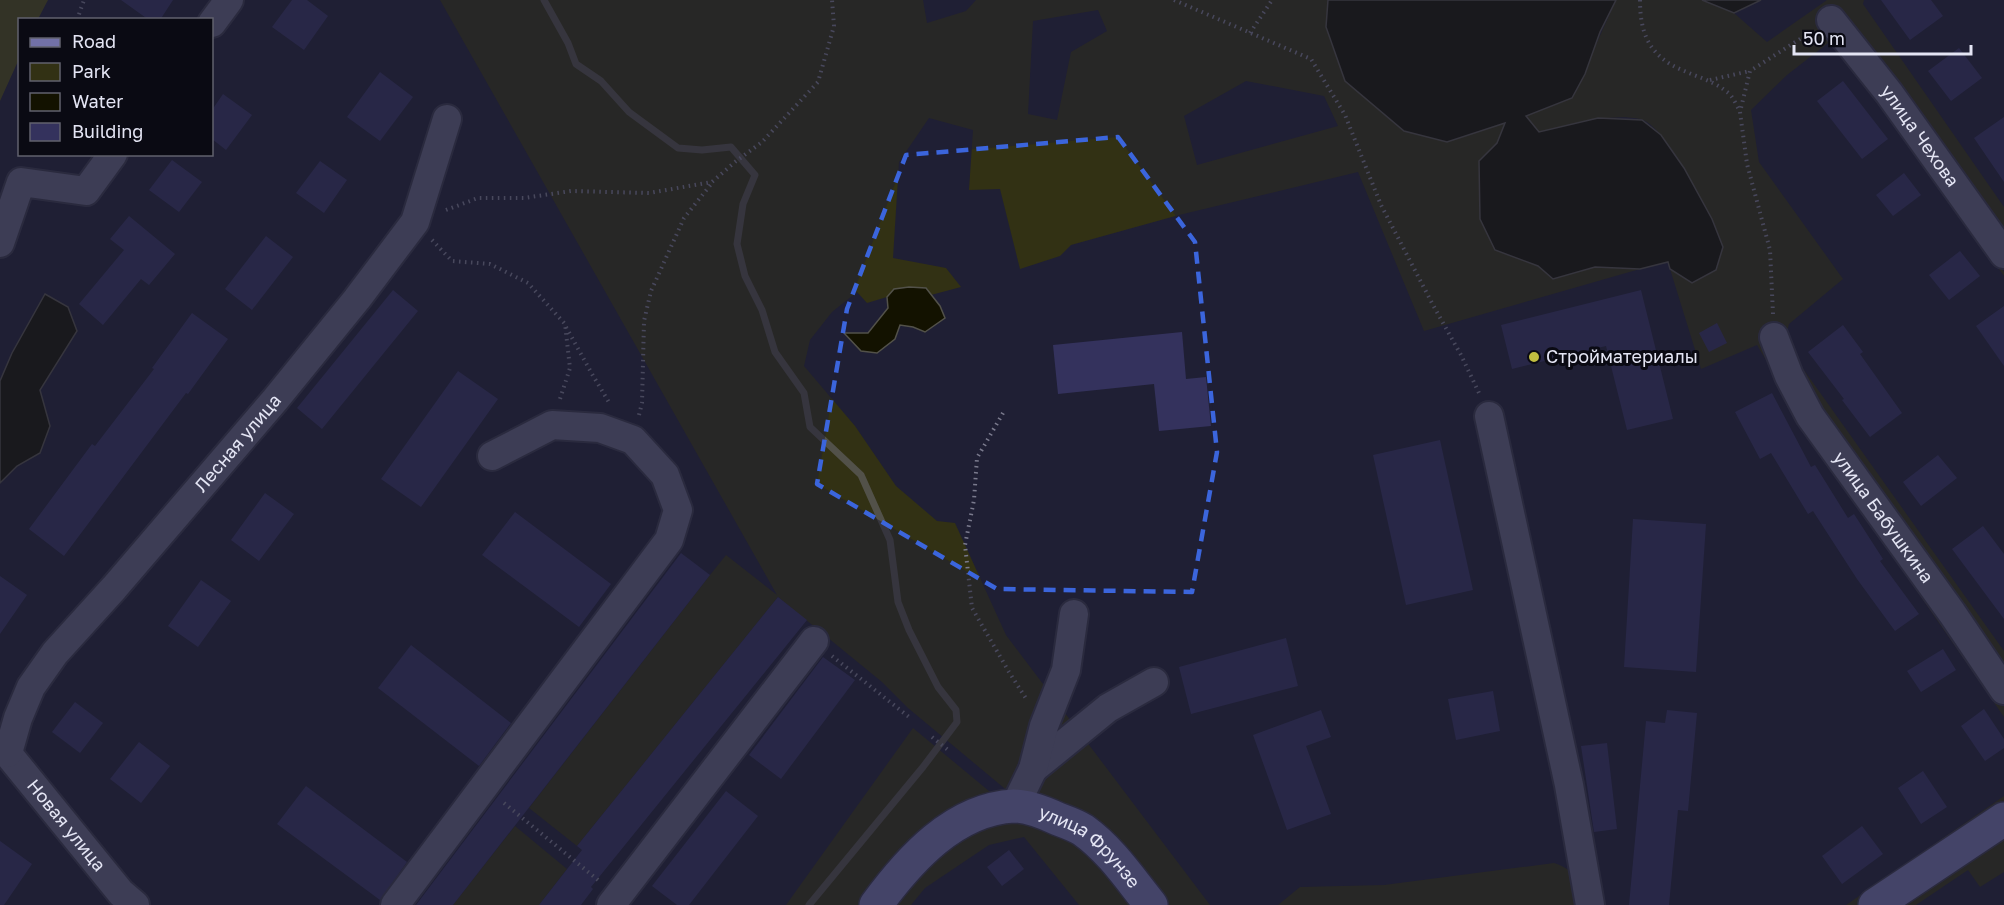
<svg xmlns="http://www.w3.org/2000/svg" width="2004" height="905" viewBox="0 0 2004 905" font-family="'Golos Text',sans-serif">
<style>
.green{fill:#323114;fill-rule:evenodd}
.forest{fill:#4d4c15}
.water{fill:#131200;stroke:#525149;stroke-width:1.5}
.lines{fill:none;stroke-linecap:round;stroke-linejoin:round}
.stream{stroke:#525149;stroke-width:7}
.building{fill:#34325d}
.minor-casing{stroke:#39394b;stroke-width:32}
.major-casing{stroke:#39394b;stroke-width:36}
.path{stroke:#7a7a8d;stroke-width:4;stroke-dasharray:1.5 4.5;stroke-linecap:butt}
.minor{stroke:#62627c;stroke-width:28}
.major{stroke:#7271a7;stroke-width:33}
.marked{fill:none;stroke:#3b65dc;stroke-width:4.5;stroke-dasharray:12 8;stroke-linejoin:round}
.poi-dot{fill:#c1be40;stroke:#0a0a13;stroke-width:2}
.labels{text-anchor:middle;stroke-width:6;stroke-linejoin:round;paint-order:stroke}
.street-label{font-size:18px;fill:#e4e5f4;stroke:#0a0a13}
.poi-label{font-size:18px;fill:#e4e5f4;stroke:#0a0a13;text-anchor:start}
</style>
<rect width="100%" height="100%" fill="#1f1f34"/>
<!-- green -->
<g class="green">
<path d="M440,0H923L927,23L966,11L976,0H1328L1326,27L1447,142L1506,122L1497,143L1479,161L1495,250L1538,266L1553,279L1595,267L1640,269L1424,331L1358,172L1179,215L1071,245L1060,256L1020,269L1000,189L969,190L973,130L929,118L899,162L893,258L946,268L961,287L931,295L909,287L895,289L887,297L867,303L857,292L832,312L810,340L804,366L855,426L896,486L937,521L955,523L1006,635L1210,905H1168L1119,842L1010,793L908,708L882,682L778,597L577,846L529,808L710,575L726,555L777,595ZM1098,10L1107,31L1071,52L1057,120L1028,114L1033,21ZM1246,81L1324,96L1338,126L1197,165L1184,116Z"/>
<path d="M1616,0H1702L1734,13L1767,42L1827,0H1864L1863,4L2004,207V240L1883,97L2004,272V276L1832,40L1787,75L1751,110L1759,162L1843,279L1789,324L1784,342L2004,651V676L1806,415L2004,705V717L1824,457L1757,345L1701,369L1670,269L1693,283L1712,219C1699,197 1665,125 1640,119C1608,113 1570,125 1539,132L1526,116L1572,98Z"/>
<path d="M913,728L995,796L876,882L859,905H786Z"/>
<path d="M2004,796V805L1858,905H1846Z"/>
<path d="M1016,817L1074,839L1135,905H1079L1024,837L989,845L925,888L911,905H890L959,835Z"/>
<path d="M515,826L567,869L539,905H453Z"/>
<path d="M2004,831V872L1980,887L1968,870L1916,905H1893Z"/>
<path d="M1554,863C1579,871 1577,882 1580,905H1278L1300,887L1384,885Z"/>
</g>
<!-- forest -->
<path class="forest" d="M0,0H48L38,19L20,20L19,59L0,101Z"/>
<!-- water -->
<g class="water">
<path d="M1328,0H1616L1600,32L1585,74L1572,98L1526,116L1539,132L1598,118L1642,120L1661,135L1684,168L1712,219L1723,247L1716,270L1692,283L1670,269L1668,262L1640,269L1595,267L1553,279L1538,266L1495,250L1480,219L1479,161L1497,143L1505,123L1447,142L1404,131L1345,81L1326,27Z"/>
<path d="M1702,0H1761L1734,13Z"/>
<path d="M909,287L926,288L940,306L945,318L925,332L913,327L900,325L895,339L877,353L861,351L844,333H868L888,308L887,297L894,289Z"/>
<path d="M45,294L68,307L77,331L40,390L50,426L40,453L17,466L0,483V381L12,353Z"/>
</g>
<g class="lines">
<!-- stream -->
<path class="stream" d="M544,0L568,43L576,64L601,81L629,112L678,148L702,150L731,147L755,175L743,204L737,244L745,276L762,310L775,352L804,393L810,427L861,475L890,540L898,602L909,630L938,687L956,710L957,722L923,767L809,905"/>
</g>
<!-- building -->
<g class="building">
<path d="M121,0H173L160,20H149Z"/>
<path d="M292,0H307L328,16L304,50L272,27Z"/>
<path d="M1881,0H1931L1943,16L1910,40Z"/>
<path d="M1959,48L1982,78L1951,101L1928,71Z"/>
<path d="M380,72L413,97L380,141L347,117Z"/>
<path d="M1843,81L1888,139L1862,159L1817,101Z"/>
<path d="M223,94L252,115L226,150L212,139V110Z"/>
<path d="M2004,117V182L1974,138Z"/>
<path d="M172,160L202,182L179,212L149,190Z"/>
<path d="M320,161L347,180L324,213L296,193Z"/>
<path d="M1904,173L1921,195L1893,216L1876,195Z"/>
<path d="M129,216L175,254L149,285L141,279L103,325L79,304L124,250L110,239Z"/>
<path d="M266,236L293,257L252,310L225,289Z"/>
<path d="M1960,251L1980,276L1949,300L1929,275Z"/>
<path d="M393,290L418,311L322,429L297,408Z"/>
<path d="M1641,290L1673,419L1627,430L1606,346L1512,369L1501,325Z"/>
<path d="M2004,306V366L1976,326Z"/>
<path d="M192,313L228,339L188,394L186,393L64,556L29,529L92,444L95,446L154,369L152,368Z"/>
<path d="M1717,323L1727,343L1709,352L1699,333Z"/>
<path d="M1843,325L1863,352L1860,354L1902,413L1870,437L1842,400L1844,399L1808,352Z"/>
<path d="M1182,332L1186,379L1206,377L1211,426L1159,431L1154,384L1058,394L1053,345Z"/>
<path d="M458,371L498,399L421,507L381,479Z"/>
<path d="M1772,393L1811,467L1815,465L1848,518L1854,514L1883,559L1880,561L1919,614L1895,631L1857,579L1813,511L1808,514L1771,453L1760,459L1735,412Z"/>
<path d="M1440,440L1473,590L1406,605L1373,455Z"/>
<path d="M1938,455L1957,478L1921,506L1903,482Z"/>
<path d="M265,493L294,514L259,561L231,540Z"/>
<path d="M515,512L611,584L579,627L482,555Z"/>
<path d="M1633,519L1706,524L1696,672L1624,667Z"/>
<path d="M1983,526L2004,554V619L1952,549Z"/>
<path d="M681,553L710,575L453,905H416Z"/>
<path d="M0,576L27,595L0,634Z"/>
<path d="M201,580L231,601L198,647L168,626Z"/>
<path d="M778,597L807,620L591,887L593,889L581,905H539L582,850L577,846Z"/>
<path d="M1286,638L1298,686L1191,714L1179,667Z"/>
<path d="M411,645L511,723L479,766L378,688Z"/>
<path d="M1943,649L1956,670L1921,692L1907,671Z"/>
<path d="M823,657L855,680L781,779L749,755Z"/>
<path d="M1493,691L1500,731L1456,740L1448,699Z"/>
<path d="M75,702L103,723L80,753L52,732Z"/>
<path d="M1984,709L2004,739V748L1985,761L1961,726Z"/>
<path d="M1321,710L1331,737L1306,746L1331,814L1287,830L1253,735Z"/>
<path d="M1667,710L1697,713L1688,811L1678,810L1669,905H1629L1646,721L1665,723Z"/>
<path d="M139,742L170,766L141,803L110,779Z"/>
<path d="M1607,743L1617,829L1594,832L1581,746Z"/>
<path d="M1923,771L1947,807L1921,824L1898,788Z"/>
<path d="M306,786L407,862L380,900L277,824Z"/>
<path d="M726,791L758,816L689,905H677L652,886Z"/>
<path d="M1862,826L1883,854L1842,884L1822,856Z"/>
<path d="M0,841L32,864L4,905H0Z"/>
<path d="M1009,850L1024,869L1002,886L987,867Z"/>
</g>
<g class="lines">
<!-- minor casing -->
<g class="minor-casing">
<g id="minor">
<path id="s1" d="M1831,20L1889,93L2004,254"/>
<path d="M212,23L229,0"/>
<path d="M0,243L21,182L86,191L113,154"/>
<path id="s2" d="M1774,337L1789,376L1810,416L1952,613L2004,690"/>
<path d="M1489,416L1569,785L1590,905"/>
<path id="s3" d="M0,744L121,893L135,905"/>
<path id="s4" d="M8,753L18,718L31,687L55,653L114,588L275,400L357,299L415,222L447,119"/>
<path d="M1033,769L1108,708L1154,682"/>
<path d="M1015,806L1033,769L1044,726L1066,670L1074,614"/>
<path d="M395,905L669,540L678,510L665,475L633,440L600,428L552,425L492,456"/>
<path d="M611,905L814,641"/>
</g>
</g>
<!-- major casing -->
<g class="major-casing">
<g id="major">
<path id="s5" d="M876,905C909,860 954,809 1014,806C1027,806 1045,813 1058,819C1066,822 1075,825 1083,830C1111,850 1130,879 1151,905"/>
<path d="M1875,905L2004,819"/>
</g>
</g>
<!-- path -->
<g class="path">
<path d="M1174,0L1311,59L1345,115L1381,205L1433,305L1461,355L1479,393"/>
<path d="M1640,0C1640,33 1649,56 1682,70C1697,77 1714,81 1727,92C1733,96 1736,105 1740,111"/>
<path d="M77,20L84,0"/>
<path d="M1250,33L1272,0"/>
<path d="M1710,80L1750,71"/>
<path d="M446,210L478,198H524L571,191L649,193L712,182L735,162L762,142L818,82L834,26L832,0"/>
<path d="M432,240L452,261L490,264L528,283L565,324L570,368L559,402"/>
<path d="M1773,314L1770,250L1747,164L1740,112L1750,71L1811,32"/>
<path d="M566,327L592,374L610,404"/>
<path d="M1003,413L977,458L974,500L965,545L972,608L1009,672L1027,700"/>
<path d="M639,415L642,403L644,321L651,291L684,218L712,183"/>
<path d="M832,656L909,717"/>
<path d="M932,737L948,750"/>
<path d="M504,803L598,880"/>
</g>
<!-- minor -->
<use href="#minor" class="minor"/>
<!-- major -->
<use href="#major" class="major"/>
</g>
<!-- marked area -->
<path d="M0 0H2004V905H0ZM1118,137L1195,242L1217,452L1192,592L997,589L817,484L847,309L906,155Z" fill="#1f1f34" fill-opacity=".55" fill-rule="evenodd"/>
<path class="marked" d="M1118,137L1195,242L1217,452L1192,592L997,589L817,484L847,309L906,155Z"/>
<!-- markers -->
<circle class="poi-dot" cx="1534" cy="357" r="6"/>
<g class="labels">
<!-- street labels -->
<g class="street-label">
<text dy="6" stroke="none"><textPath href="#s1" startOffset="146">улица Чехова</textPath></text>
<text dy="6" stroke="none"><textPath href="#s4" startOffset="390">Лесная улица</textPath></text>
<text dy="6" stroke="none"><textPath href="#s2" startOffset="212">улица Бабушкина</textPath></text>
<text dy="6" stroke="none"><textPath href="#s3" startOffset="105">Новая улица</textPath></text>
<text dy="6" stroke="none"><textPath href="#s5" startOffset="264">улица Фрунзе</textPath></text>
</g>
<!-- poi labels -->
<g class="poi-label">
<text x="1546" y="363">Стройматериалы</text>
</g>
</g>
<!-- legend -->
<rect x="18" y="18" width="195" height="138" fill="#0a0a13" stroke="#61626d" stroke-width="1.5"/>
<rect x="30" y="38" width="30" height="9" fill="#7271a7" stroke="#61626d" stroke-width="1.5"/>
<text x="72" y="48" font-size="18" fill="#e4e5f4">Road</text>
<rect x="30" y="63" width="30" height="18" fill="#323114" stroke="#61626d" stroke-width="1.5"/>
<text x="72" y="78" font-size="18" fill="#e4e5f4">Park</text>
<rect x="30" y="93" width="30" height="18" fill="#131200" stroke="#61626d" stroke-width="1.5"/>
<text x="72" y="108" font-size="18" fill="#e4e5f4">Water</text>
<rect x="30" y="123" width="30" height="18" fill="#34325d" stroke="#61626d" stroke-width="1.5"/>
<text x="72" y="138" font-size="18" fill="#e4e5f4">Building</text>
<!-- scale -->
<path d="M1794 45v9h177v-9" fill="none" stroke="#e4e5f4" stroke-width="3"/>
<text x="1803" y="45" font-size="18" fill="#e4e5f4" stroke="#0a0a13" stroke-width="4.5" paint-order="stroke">50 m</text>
</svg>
